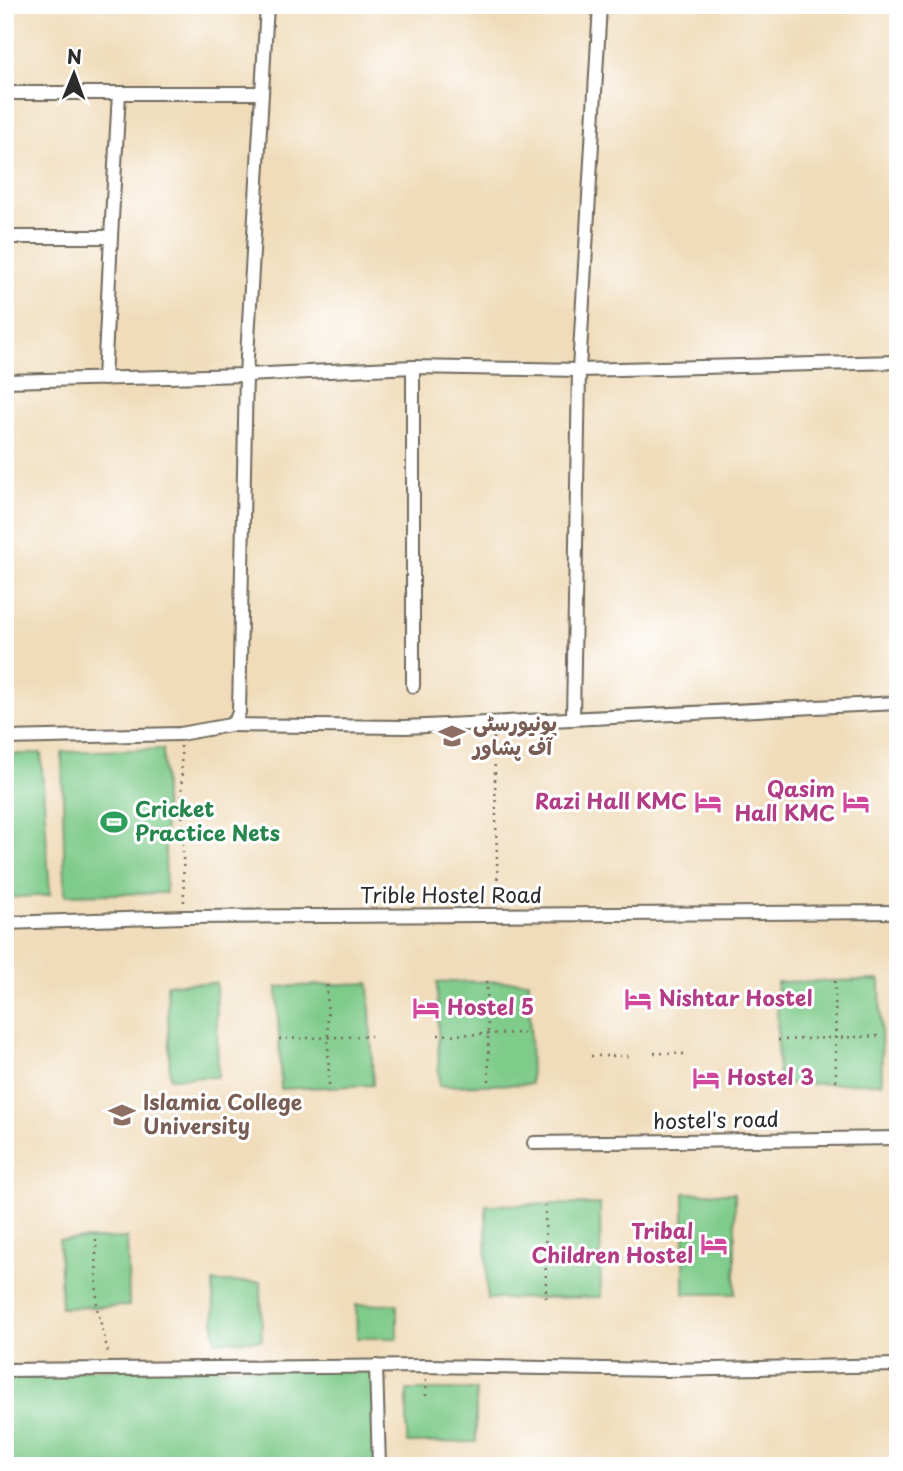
<svg xmlns="http://www.w3.org/2000/svg" width="903" height="1471" viewBox="0 0 903 1471" font-family="'Playpen Sans','Playpen Sans Arabic',sans-serif">
<style>
.green{fill:#7ecb8a;stroke:#547b5a;stroke-width:2}
.lines{fill:none;stroke-linecap:round;stroke-linejoin:round}
.minor-casing{stroke:#70695d;stroke-width:16}
.path{stroke:#70695d;stroke-width:2.5;stroke-dasharray:2 5;stroke-linecap:butt}
.minor{stroke:#fff;stroke-width:12}
.labels{text-anchor:middle;stroke-width:6;stroke-linejoin:round;paint-order:stroke}
.education-label{font-size:21px;font-weight:bold;fill:#785e54;stroke:#fff;text-anchor:start}
.hotel-label{font-size:21px;font-weight:bold;fill:#b23c85;stroke:#fff;text-anchor:end}
.leisure-label{font-size:21px;font-weight:bold;fill:#27864d;stroke:#fff;text-anchor:start}
.street-label{font-size:21px;fill:#2b2b2b;stroke:#fff}
</style>
<rect width="100%" height="100%" fill="#fff"/>
<filter id="ink" filterUnits="userSpaceOnUse"><feTurbulence type="fractalNoise" baseFrequency=".0143" numOctaves="2"/><feDisplacementMap in="SourceGraphic" scale="14" xChannelSelector="R" yChannelSelector="G"/><feConvolveMatrix kernelMatrix="1 2 1 2 8 2 1 2 1" color-interpolation-filters="sRGB"/></filter>
<filter id="wash" filterUnits="userSpaceOnUse"><feTurbulence type="fractalNoise" baseFrequency=".00686" numOctaves="4" result="noise"/><feDisplacementMap in="SourceGraphic" scale="28" xChannelSelector="R" yChannelSelector="G"/><feGaussianBlur stdDeviation="1.57" result="paint"/><feColorMatrix in="noise" values="0 0 0 0 0 0 0 0 0 0 0 0 0 0 0 0 0 1.4 0 .05"/><feComposite in="paint" operator="in"/></filter>
<g filter="url(#wash)">
<rect width="100%" height="100%" fill="#f0dcba"/>
<!-- green -->
<g class="green">
<path d="M163,749L166,893L65,895L62,752Z"/>
<path d="M41,753L50,895L5,898V755Z"/>
<path d="M880,980L882,1083L778,1084L777,982Z"/>
<path d="M529,981L531,1084L439,1086L437,982Z"/>
<path d="M216,983L218,1077L170,1078L167,984Z"/>
<path d="M369,983L373,1085L281,1089L277,987Z"/>
<rect x="684" y="1193" width="51" height="101"/>
<path d="M600,1204L601,1297L487,1299L486,1205Z"/>
<path d="M127,1238L129,1306L61,1308L59,1240Z"/>
<path d="M213,1282H261L262,1340L215,1341Z"/>
<path d="M397,1304V1338H357L356,1305Z"/>
<path d="M376,1366L379,1466H5V1370Z"/>
<path d="M407,1390H476V1442L407,1443Z"/>
</g>
</g>
<g filter="url(#ink)">
<g class="lines">
<!-- minor casing -->
<g class="minor-casing">
<g id="minor">
<path d="M5,93H261"/>
<path d="M5,237H111L119,93"/>
<path d="M104,379L111,237"/>
<path d="M5,381L246,375L413,367L579,370L898,362"/>
<path d="M413,686V367"/>
<path d="M573,719L579,370L600,5"/>
<path d="M230,725L405,727L898,703"/>
<path d="M5,738L180,734L230,725L236,720L239,712L246,375L267,5"/>
<path d="M5,923L184,917L898,912"/>
<path d="M534,1143L898,1138"/>
<path d="M376,1366L379,1466"/>
<path d="M5,1370L426,1366L667,1370L898,1365"/>
</g>
</g>
<!-- path -->
<g class="path">
<path d="M494,737L498,901"/>
<path d="M181,746L184,904"/>
<path d="M487,981L489,1085"/>
<path d="M835,981L836,1083"/>
<path d="M327,985L329,1087"/>
<path d="M438,1035L530,1033"/>
<path d="M279,1039L371,1036"/>
<path d="M778,1040L881,1036"/>
<path d="M654,1053L688,1054"/>
<path d="M591,1056H630"/>
<path d="M545,1205L546,1298"/>
<path d="M96,1239L97,1308L109,1356"/>
<path d="M426,1380V1397"/>
</g>
<!-- minor -->
<use href="#minor" class="minor"/>
</g>
</g>
<!-- icons -->
<defs>
<g id="university-bare" transform="scale(2.1)"><path d="M0-5L7-2L0 1L-7-2ZM-4 1L0 2.5L4 1V4Q0 6-4 4Z" fill="#8d6e63" stroke="#fff" stroke-width="2.5" paint-order="stroke"/></g>
<g id="hotel-bare" transform="scale(2.1)"><path d="M-6-4.5h1.5V1H6V5H4.5V3h-9V5H-6ZM-4 0a1.8 1.8 0 1 1 3.6 0ZM.5 0V-2.5h3Q6-2.5 6 0Z" fill="#d1479c" stroke="#fff" stroke-width="2.5" paint-order="stroke"/></g>
<g id="stadium-bare" transform="scale(2.1)"><path d="M0-5a6.5 5 0 1 0 0 10a6.5 5 0 1 0 0-10ZM-3.5-1.8h7v3.6h-7Z" fill="#2e9e5b" stroke="#fff" stroke-width="2.5" paint-order="stroke"/></g>
</defs>
<g fill-rule="evenodd">
<use href="#university-bare" x="452" y="736"/>
<use href="#hotel-bare" x="708" y="802"/>
<use href="#hotel-bare" x="856" y="802"/>
<use href="#stadium-bare" x="114" y="822"/>
<use href="#hotel-bare" x="638" y="999"/>
<use href="#hotel-bare" x="426" y="1008"/>
<use href="#hotel-bare" x="706" y="1078"/>
<use href="#university-bare" x="122" y="1115"/>
<use href="#hotel-bare" x="714" y="1244"/>
</g>
<g class="labels">
<!-- education labels -->
<g class="education-label">
<text x="473" y="731">یونیورسٹی<tspan x="473" dy="24">آف پشاور</tspan></text>
<text x="143" y="1110">Islamia College<tspan x="143" dy="24">University</tspan></text>
</g>
<!-- hotel labels -->
<g class="hotel-label">
<text x="835" y="797">Qasim<tspan x="835" dy="24">Hall KMC</tspan></text>
<text x="687" y="809">Razi Hall KMC</text>
<text x="659" y="1006" text-anchor="start">Nishtar Hostel</text>
<text x="447" y="1015" text-anchor="start">Hostel 5</text>
<text x="727" y="1085" text-anchor="start">Hostel 3</text>
<text x="693" y="1239">Tribal<tspan x="693" dy="24">Children Hostel</tspan></text>
</g>
<!-- leisure labels -->
<g class="leisure-label">
<text x="135" y="817">Cricket<tspan x="135" dy="24">Practice Nets</tspan></text>
</g>
<!-- street labels -->
<g class="street-label">
<text x="451" y="903">Trible Hostel Road</text>
<text transform="translate(716 1121) rotate(-1)" y="7">hostel's road</text>
</g>
</g>
<!-- margin -->
<rect width="903" height="1471" fill="none" stroke="#fff" stroke-width="28"/>
<!-- north arrow -->
<g transform="translate(74 74) rotate(1)" stroke="#ffffff" stroke-width="5" paint-order="stroke">
<path d="M0-5L12 26L0 18L-12 26Z" fill="#2b2b2b"/>
<text y="-10" font-size="19" font-weight="bold" text-anchor="middle" fill="#2b2b2b">N</text>
</g>
</svg>
